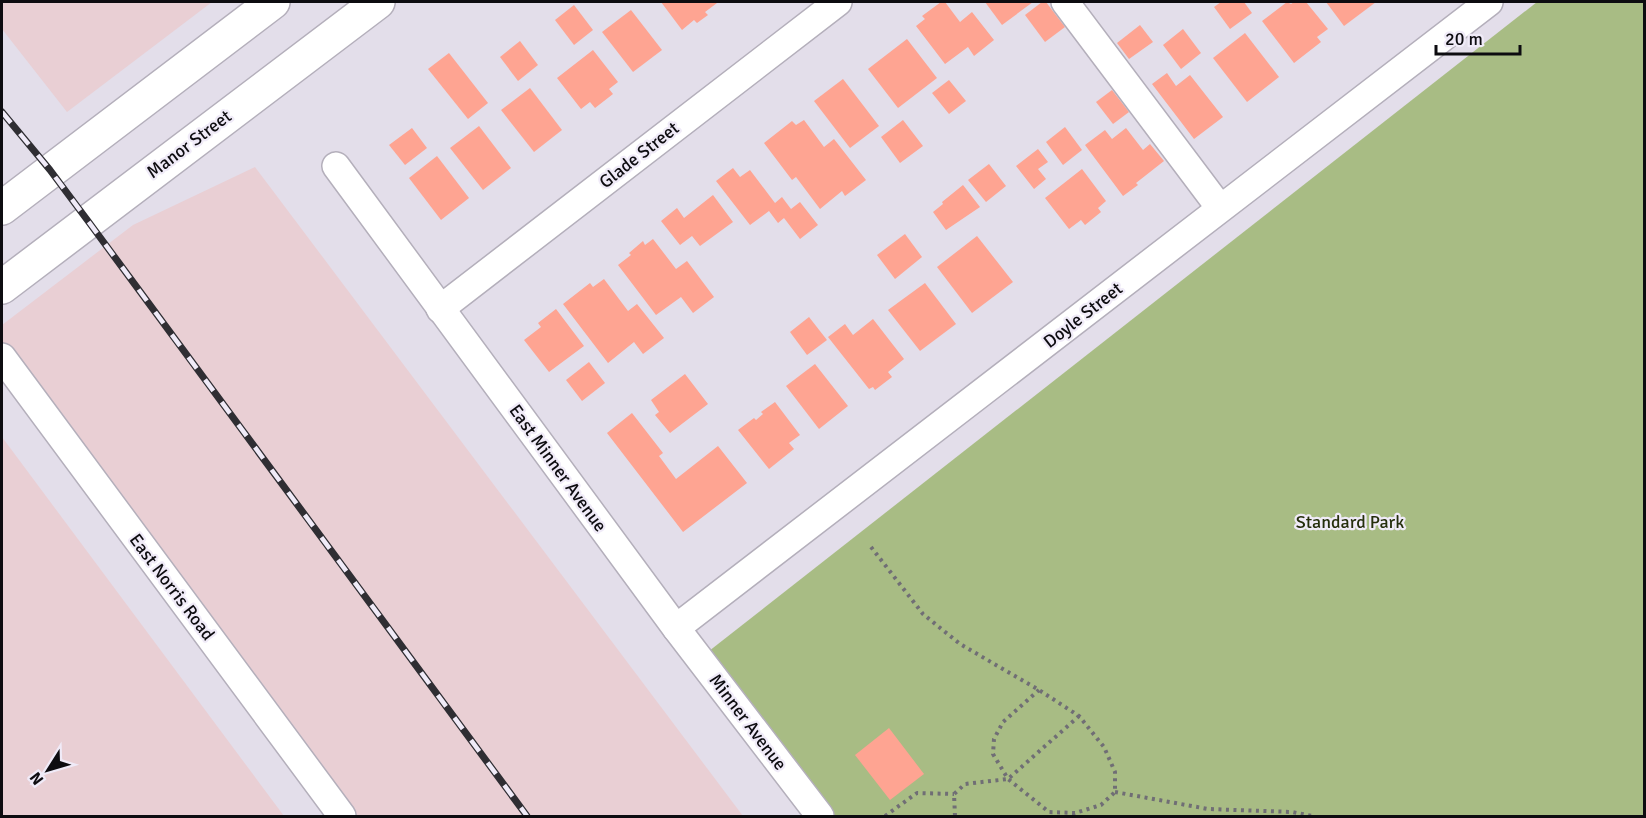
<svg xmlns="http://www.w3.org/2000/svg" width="1646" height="818" viewBox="0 0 1646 818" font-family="Signika,sans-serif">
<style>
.industrial{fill:#e9cfd4}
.green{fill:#a8bc84}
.building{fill:#fea492}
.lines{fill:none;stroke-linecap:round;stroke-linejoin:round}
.minor-casing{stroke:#b4afbb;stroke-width:30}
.major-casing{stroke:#b4afbb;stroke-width:36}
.path{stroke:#706e75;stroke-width:4;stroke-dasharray:3 4.5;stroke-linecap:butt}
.minor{stroke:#fff;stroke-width:27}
.major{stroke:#fff;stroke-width:33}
.rail-casing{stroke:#2f2e33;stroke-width:7}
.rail{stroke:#f0ebf8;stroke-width:4.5;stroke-dasharray:14;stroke-linecap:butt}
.labels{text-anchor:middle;stroke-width:4.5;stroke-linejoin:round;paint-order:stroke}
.street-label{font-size:18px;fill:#0d0c10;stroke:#f0ebf8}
.park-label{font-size:18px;fill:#242e0b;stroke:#f0ebf8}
</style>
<rect width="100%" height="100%" fill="#e3deea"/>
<!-- industrial -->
<g class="industrial">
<path d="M2,2H212L67,112L2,29Z"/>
<path d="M255,167L743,816H358L2,345V325L133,225Z"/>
<path d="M2,437L284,816H2Z"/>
</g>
<!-- green -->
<path class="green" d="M1537,2H1644V816H819L695,662Z"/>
<!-- building -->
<g class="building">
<path d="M661,2H716L717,3L705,12L708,15L697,23L694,20L682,30Z"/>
<path d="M941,2H945L960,22L972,12L994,40L974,56L968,47L945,64L916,26L925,19L922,16Z"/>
<path d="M985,2H1033L1002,25Z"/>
<path d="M1042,2H1046L1065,27L1045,42L1025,15Z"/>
<path d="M1221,2H1244L1252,13L1230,29L1214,7Z"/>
<path d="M1287,2L1291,4L1294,2H1306L1328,29L1317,37L1321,42L1294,63L1262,21Z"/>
<path d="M1326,2H1376L1344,26Z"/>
<path d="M574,5L593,30L574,45L555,20Z"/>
<path d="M631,10L662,50L633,72L602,32Z"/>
<path d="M1140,25L1153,42L1129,59L1117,43Z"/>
<path d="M1183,29L1201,53L1181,69L1163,45Z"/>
<path d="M1245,33L1279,77L1247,102L1213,58Z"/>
<path d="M907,39L937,78L898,108L868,69Z"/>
<path d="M520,41L538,65L518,81L500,57Z"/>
<path d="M593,50L618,82L609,89L613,94L595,108L590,102L581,109L557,78Z"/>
<path d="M449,53L488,103L468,119L428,69Z"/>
<path d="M1167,73L1176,86L1190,75L1223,117L1194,139L1152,84Z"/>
<path d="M843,79L879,126L850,148L814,101Z"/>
<path d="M949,80L966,101L949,114L932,93Z"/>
<path d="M530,88L562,130L534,152L501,110Z"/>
<path d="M1112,90L1129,112L1113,124L1096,102Z"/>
<path d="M804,120L824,147L834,139L866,180L845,196L842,191L820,209L796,177L792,180L764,143L792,121L796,125Z"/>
<path d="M903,120L923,146L900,163L881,137Z"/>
<path d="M479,126L511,168L483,190L450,148Z"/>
<path d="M1065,127L1082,150L1063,165L1046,142Z"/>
<path d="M412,128L427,148L405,165L389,145Z"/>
<path d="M1126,128L1143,150L1150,144L1164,161L1136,183L1138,185L1123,196L1085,145L1105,130L1112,139Z"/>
<path d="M1038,149L1048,162L1038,169L1046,179L1034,189L1016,166Z"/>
<path d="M437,156L469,198L441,220L409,178Z"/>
<path d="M989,164L1006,186L986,202L968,180Z"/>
<path d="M733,168L740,177L750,170L775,203L782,197L791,209L800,202L818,225L800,239L784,218L778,223L769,211L750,225L716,181Z"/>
<path d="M1082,169L1106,201L1098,208L1101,212L1085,225L1081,220L1069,229L1045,198Z"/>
<path d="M963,185L980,207L946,230L933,212L943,204L942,202Z"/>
<path d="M713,195L733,222L700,246L692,236L680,245L661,221L677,208L684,218Z"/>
<path d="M905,234L922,257L895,279L877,255Z"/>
<path d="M977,236L1013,282L972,313L937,267Z"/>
<path d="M653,239L676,269L687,261L714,297L693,313L681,297L656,315L618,265L631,255L629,253L643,241L645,245Z"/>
<path d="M604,279L628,311L637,304L664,338L643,354L634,342L608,363L563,304L590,283L593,287Z"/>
<path d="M925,283L956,324L920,351L888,310Z"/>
<path d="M556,309L584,346L549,372L524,340L541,327L538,323Z"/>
<path d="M809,317L827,340L807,355L790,332Z"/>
<path d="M873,319L904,359L888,372L892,377L875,390L873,387L869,389L828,337L845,324L853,335Z"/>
<path d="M589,362L605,383L582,401L566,380Z"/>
<path d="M815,364L848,406L819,429L786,386Z"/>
<path d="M685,374L708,404L670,433L655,415L659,412L651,400Z"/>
<path d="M775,402L800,435L789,443L794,449L769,469L738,430L754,418L756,420L763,414L761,412Z"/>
<path d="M632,413L663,453L659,456L676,479L718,446L747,483L683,532L607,433Z"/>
<path d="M889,728L924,774L890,800L855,755Z"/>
</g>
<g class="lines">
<!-- minor casing -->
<g class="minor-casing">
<g id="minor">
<path d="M1065,2L1220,208"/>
<path d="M336,166L676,628L820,816"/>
<path d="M440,309L838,2"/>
<path d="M2,357L342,816"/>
<path d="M676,628L1489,2"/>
</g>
</g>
<!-- major casing -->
<g class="major-casing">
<g id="major">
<path d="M2,208L273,2"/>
<path d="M2,287L378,2"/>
</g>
</g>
<!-- path -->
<g class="path">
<path d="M871,547L923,614L960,644L1039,690L1079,716L1104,747L1115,772V792L1101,805L1075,813L1049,812L1008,779L993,754L994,739L1003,722L1039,690"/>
<path d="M1115,792L1208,809L1292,812L1312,816"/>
<path d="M885,816L917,793L954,794"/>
<path d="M955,816L954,794L965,784L1008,779L1079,716"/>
</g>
<!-- minor -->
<use href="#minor" class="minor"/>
<!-- major -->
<use href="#major" class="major"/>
<!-- rail casing -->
<g class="rail-casing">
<path id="rail" d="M2,112L50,170L88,221L527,816"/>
</g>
<!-- rail -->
<use href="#rail" class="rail"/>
</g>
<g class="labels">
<!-- street labels -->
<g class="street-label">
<text transform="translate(189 144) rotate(-37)" y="6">Manor Street</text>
<text transform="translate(639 155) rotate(-38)" y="6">Glade Street</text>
<text transform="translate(1083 315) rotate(-38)" y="6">Doyle Street</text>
<text transform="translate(558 468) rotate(54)" y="6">East Minner Avenue</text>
<text transform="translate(172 587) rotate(53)" y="6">East Norris Road</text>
<text transform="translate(748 722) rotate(53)" y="6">Minner Avenue</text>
</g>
<!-- park labels -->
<g class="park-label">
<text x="1350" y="528">Standard Park</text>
</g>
</g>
<!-- border -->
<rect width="1646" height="818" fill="none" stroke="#0d0c10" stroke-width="6"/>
<!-- north arrow -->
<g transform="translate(48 770) rotate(233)" stroke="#f0ebf8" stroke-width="4.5" paint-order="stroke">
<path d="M0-4.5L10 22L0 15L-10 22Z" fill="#0d0c10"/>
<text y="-9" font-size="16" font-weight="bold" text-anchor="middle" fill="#0d0c10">N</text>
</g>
<!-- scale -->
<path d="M1436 45v9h84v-9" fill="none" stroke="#0d0c10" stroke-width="3"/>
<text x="1445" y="45" font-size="18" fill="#0d0c10" stroke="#f0ebf8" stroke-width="4.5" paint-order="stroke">20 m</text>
</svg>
